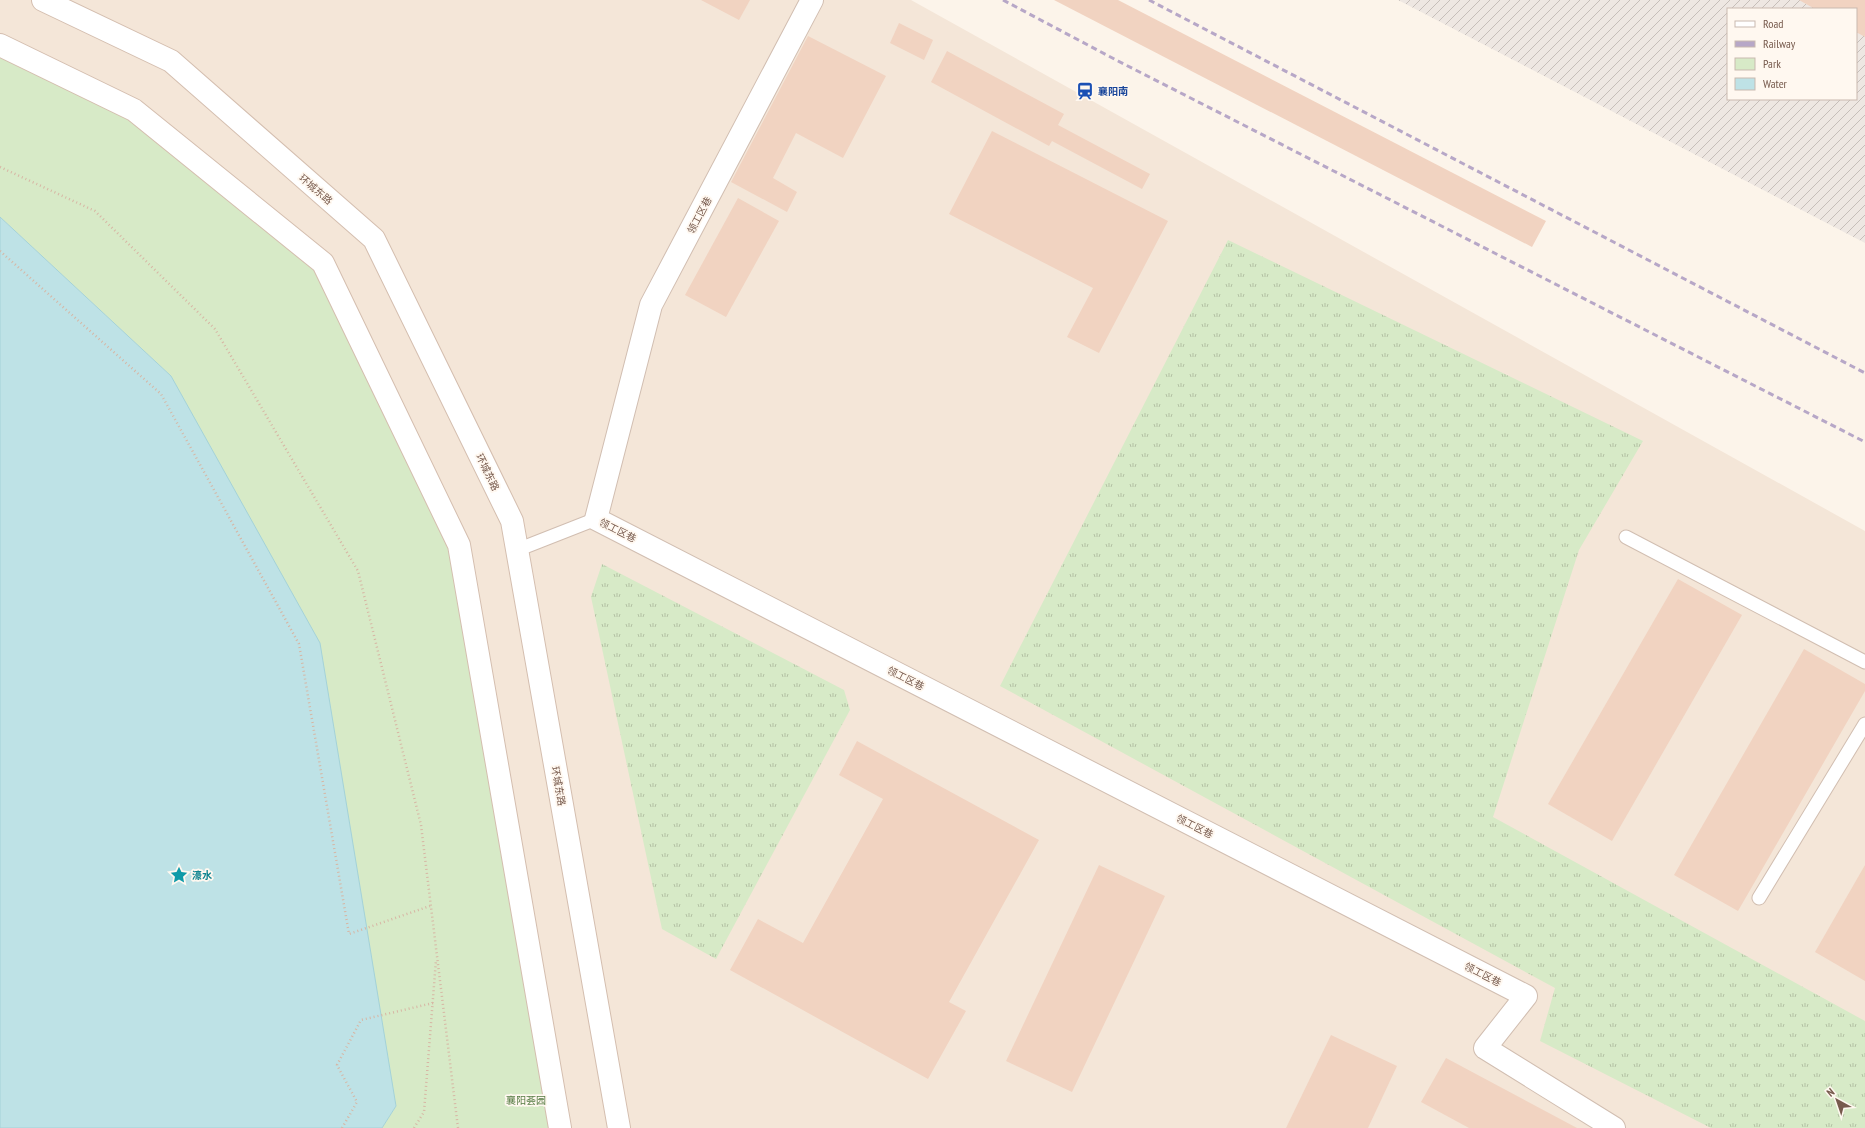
<svg xmlns="http://www.w3.org/2000/svg" width="1865" height="1128" viewBox="0 0 1865 1128" font-family="'PT Sans Narrow','Noto Sans SC',sans-serif">
<style>
.residential{fill:#f4e6d8}
.industrial{fill:url(#industrial-furrows);fill-rule:evenodd}
.grass{fill:url(#grass-tufts)}
.park{fill:#d7eac7}
.water{fill:#bee2e6;stroke:#a4d2d8}
.building{fill:#f1d3c1}
.lines{fill:none;stroke-linecap:round;stroke-linejoin:round}
.lane-casing{stroke:#d1beb1;stroke-width:15}
.street-casing{stroke:#d1beb1;stroke-width:24}
.secondary-casing{stroke:#d4beaf;stroke-width:24}
.path{stroke:#d7b6a4;stroke-width:2.5;stroke-dasharray:1 3;stroke-linecap:butt}
.lane{stroke:#fff;stroke-width:13}
.street{stroke:#fff;stroke-width:22}
.secondary{stroke:#fff;stroke-width:22}
.rail{stroke:#b7a7c7;stroke-width:3;stroke-dasharray:6 4;stroke-linecap:butt}
.labels{text-anchor:middle;stroke-width:3.5;stroke-linejoin:round;paint-order:stroke}
.transit-label{font-size:10px;font-weight:bold;fill:#164399;stroke:#fff8f0;text-anchor:start}
.street-label{font-size:10px;fill:#775a4d;stroke:#fff8f0}
.culture-label{font-size:10px;font-weight:bold;fill:#0d838f;stroke:#fff8f0;text-anchor:start}
.park-label{font-size:10px;fill:#577c44;stroke:#fff8f0}
</style>
<defs>
<pattern id="industrial-furrows" width="10" height="10" patternUnits="userSpaceOnUse"><rect width="10" height="10" fill="#eee7e2"/><path d="M-1 1l2-2M0 10L10 0M9 11l2-2" fill="none" stroke="#c6beb9"/></pattern>
<pattern id="grass-tufts" width="24" height="20" patternUnits="userSpaceOnUse"><rect width="24" height="20" fill="#d7eac7"/><path d="M3 7l-1-3M5 7V3M7 7l1-3M15 17l-1-3M17 17v-4M19 17l1-3" fill="none" stroke="#b3c1a4"/></pattern>
</defs>
<rect width="100%" height="100%" fill="#fcf4ea"/>
<!-- residential -->
<path class="residential" d="M0,0H911L1865,531V1128H560L171,376L0,217Z"/>
<!-- industrial -->
<path class="industrial" d="M1398,0H1865V243ZM1728,9H1856V99H1728Z"/>
<!-- grass -->
<g class="grass">
<path d="M1228,240L1643,441L1579,550L1493,817L1865,1021V1128H1711L1540,1041L1555,988L1000,686Z"/>
<path d="M602,564L844,690L850,710L716,959L662,929L591,597Z"/>
</g>
<!-- park -->
<path class="park" d="M0,45L134,110L323,263L459,545L560,1128H382L396,1106L171,376L0,217Z"/>
<!-- water -->
<path class="water" d="M0,217L171,376L320,643L396,1106L382,1128H0Z"/>
<!-- building -->
<g class="building">
<path d="M701,0H750L739,20Z"/>
<path d="M1054,0H1118L1546,221L1532,247Z"/>
<path d="M1799,0H1865V37L1856,32V9H1815Z"/>
<path d="M899,23L933,40L924,60L890,43Z"/>
<path d="M808,36L886,76L843,158L796,133L773,178L797,192L787,212L731,182Z"/>
<path d="M947,51L1064,114L1058,125L1150,174L1142,189L1052,141L1049,146L931,82Z"/>
<path d="M992,131L1168,221L1099,353L1067,337L1093,288L949,214Z"/>
<path d="M738,198L779,221L726,317L685,295Z"/>
<path d="M1678,579L1742,615L1612,841L1548,804Z"/>
<path d="M1804,649L1865,684V691L1738,911L1674,875Z"/>
<path d="M857,741L1039,840L949,1002L966,1011L928,1079L730,970L758,919L803,943L883,799L839,775Z"/>
<path d="M1099,865L1165,896L1072,1092L1006,1061Z"/>
<path d="M1865,865V981L1815,952Z"/>
<path d="M1331,1035L1397,1066L1368,1128H1286Z"/>
<path d="M1446,1058L1577,1128H1469L1421,1102Z"/>
</g>
<g class="lines">
<!-- lane casing -->
<g class="lane-casing">
<g id="lane">
<path d="M1626,537L1865,662"/>
<path d="M517,550L596,519"/>
<path d="M1759,898L1865,724"/>
</g>
</g>
<!-- street casing -->
<g class="street-casing">
<path id="street" d="M812,0L651,305L596,519L1526,996L1485,1048L1614,1128"/>
</g>
<!-- secondary casing -->
<g class="secondary-casing">
<g id="secondary">
<path d="M43,0L171,61L374,239L512,521L619,1128"/>
<path d="M0,45L134,110L323,263L459,545L560,1128"/>
</g>
</g>
<!-- path -->
<g class="path">
<path d="M0,167L95,211L215,329L358,571L421,825L458,1128"/>
<path d="M0,251L161,394L299,644L349,934L430,906"/>
<path d="M342,1128L357,1102L337,1065L361,1020L433,1003"/>
<path d="M414,1128L424,1112L436,960"/>
</g>
<!-- lane -->
<use href="#lane" class="lane"/>
<!-- street -->
<use href="#street" class="street"/>
<!-- secondary -->
<use href="#secondary" class="secondary"/>
<!-- rail -->
<g class="rail">
<path d="M1003,0L1118,61L1865,442"/>
<path d="M1149,0L1865,373"/>
</g>
</g>
<!-- icons -->
<defs>
<g id="station-bare" transform="scale(1.38)"><path d="M-3-6H3Q5-6 5-4V2Q5 4 3 4L4.5 6H3L1.5 4h-3L-3 6H-4.5L-3 4Q-5 4-5 2V-4Q-5-6-3-6ZM-3.5-4v3h7v-3ZM-3.5 1v1.5H-2V1ZM2 1v1.5H3.5V1Z" fill="#1a4fb4" stroke="#fff8f0" stroke-width="2.5" paint-order="stroke"/></g>
<g id="sight-bare" transform="scale(1.38)"><path d="M0-6L1.8-2.2L6-1.7L2.9 1.2L3.7 5.4L0 3.3L-3.7 5.4L-2.9 1.2L-6-1.7L-1.8-2.2Z" fill="#0f9aa8" stroke="#fff8f0" stroke-width="2.5" paint-order="stroke"/></g>
</defs>
<g fill-rule="evenodd">
<use href="#station-bare" x="1085" y="91"/>
<use href="#sight-bare" x="179" y="875"/>
</g>
<g class="labels">
<!-- transit labels -->
<g class="transit-label">
<text x="1098" y="95">襄阳南</text>
</g>
<!-- street labels -->
<g class="street-label">
<text transform="translate(316 189) rotate(41)" y="4">环城东路</text>
<text transform="translate(699 215) rotate(-62)" y="4">领工区巷</text>
<text transform="translate(488 472) rotate(64)" y="4">环城东路</text>
<text transform="translate(618 530) rotate(27)" y="4">领工区巷</text>
<text transform="translate(906 678) rotate(27)" y="4">领工区巷</text>
<text transform="translate(559 786) rotate(80)" y="4">环城东路</text>
<text transform="translate(1195 826) rotate(27)" y="4">领工区巷</text>
<text transform="translate(1483 974) rotate(27)" y="4">领工区巷</text>
</g>
<!-- culture labels -->
<g class="culture-label">
<text x="192" y="879">濠水</text>
</g>
<!-- park labels -->
<g class="park-label">
<text x="526" y="1104">襄阳荟园</text>
</g>
</g>
<!-- legend -->
<rect x="1727" y="8" width="130" height="92" fill="#fff8f0" stroke="#c9b9af"/>
<rect x="1735" y="21" width="20" height="6" fill="#ffffff" stroke="#c9b9af"/>
<text x="1763" y="28" font-size="12" fill="#775a4d">Road</text>
<rect x="1735" y="41" width="20" height="6" fill="#b7a7c7" stroke="#c9b9af"/>
<text x="1763" y="48" font-size="12" fill="#775a4d">Railway</text>
<rect x="1735" y="58" width="20" height="12" fill="#d7eac7" stroke="#c9b9af"/>
<text x="1763" y="68" font-size="12" fill="#775a4d">Park</text>
<rect x="1735" y="78" width="20" height="12" fill="#bee2e6" stroke="#c9b9af"/>
<text x="1763" y="88" font-size="12" fill="#775a4d">Water</text>
<!-- north arrow -->
<g transform="translate(1837 1100) rotate(320)" stroke="#fff8f0" stroke-width="3" paint-order="stroke">
<path d="M0-3L7 15L0 10L-7 15Z" fill="#775a4d"/>
<text y="-6" font-size="11" font-weight="bold" text-anchor="middle" fill="#775a4d">N</text>
</g>
</svg>
